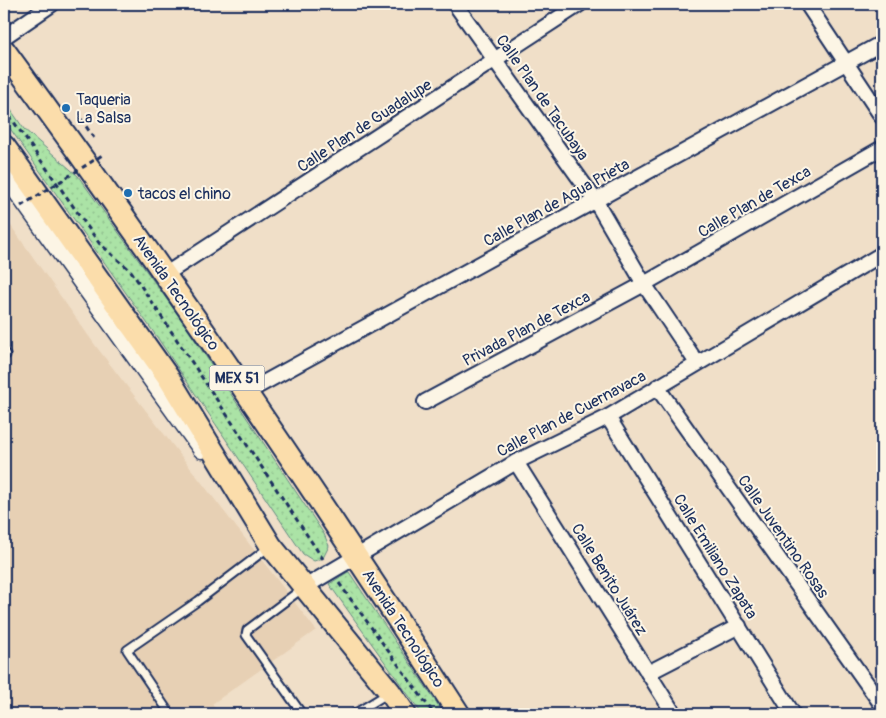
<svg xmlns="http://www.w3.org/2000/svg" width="886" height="718" viewBox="0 0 886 718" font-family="Pangolin,sans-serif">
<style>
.built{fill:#e7d0b4}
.green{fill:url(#green-dots);stroke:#638982}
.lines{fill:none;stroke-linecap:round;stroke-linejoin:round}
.service-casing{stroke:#1b2f5e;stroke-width:11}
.minor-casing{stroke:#1b2f5e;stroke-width:18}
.tertiary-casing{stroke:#1b2f5e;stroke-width:21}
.primary-casing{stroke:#1b2f5e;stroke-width:25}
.path{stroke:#1b2f5e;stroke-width:3;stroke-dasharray:5 4;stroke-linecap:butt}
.service{stroke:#fcf5e5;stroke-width:7}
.minor{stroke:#fcf5e5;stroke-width:14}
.tertiary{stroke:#fcf5e5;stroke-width:18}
.primary{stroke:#fbddab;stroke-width:21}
.path-bridge{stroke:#1b2f5e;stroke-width:3;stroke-dasharray:5 4;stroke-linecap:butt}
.poi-dot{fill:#1f6fb2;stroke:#fcf5e5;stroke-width:2}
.labels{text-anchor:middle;stroke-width:4;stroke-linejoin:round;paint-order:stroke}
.shield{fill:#fcf5e5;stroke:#5e6a86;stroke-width:1}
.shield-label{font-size:15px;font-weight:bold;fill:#1b2f5e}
.street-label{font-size:16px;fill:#1b2f5e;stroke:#fcf5e5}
.poi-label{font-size:16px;fill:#1b2f5e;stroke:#fcf5e5;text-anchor:start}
</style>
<defs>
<pattern id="green-dots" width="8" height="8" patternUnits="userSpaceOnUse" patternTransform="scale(1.25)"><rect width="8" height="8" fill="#abe3a6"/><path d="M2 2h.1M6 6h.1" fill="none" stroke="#93c391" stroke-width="1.8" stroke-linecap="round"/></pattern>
</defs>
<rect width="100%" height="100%" fill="#f0dfc8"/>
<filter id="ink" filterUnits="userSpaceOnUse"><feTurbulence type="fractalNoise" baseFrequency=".02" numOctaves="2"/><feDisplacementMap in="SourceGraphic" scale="10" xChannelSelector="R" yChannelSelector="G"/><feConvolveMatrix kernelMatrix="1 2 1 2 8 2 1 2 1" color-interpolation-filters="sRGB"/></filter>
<g filter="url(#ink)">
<!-- built -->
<path class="built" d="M4,216L95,345L316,630L212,704L219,714H4Z"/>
<!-- green -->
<g class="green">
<path d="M4,100L24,129L78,176L183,322L324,534L329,546L323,558L314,561L303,554L157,337L4,120Z"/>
<path d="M348,572H349L444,714H422L329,584Z"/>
</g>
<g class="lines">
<!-- service casing -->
<g class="service-casing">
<g id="service">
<path d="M4,351L6,355"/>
<path d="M170,714L127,650L198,601L269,547"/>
<path d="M302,714L246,635L247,630L303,588"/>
<path d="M354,714L387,694"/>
</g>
</g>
<!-- minor casing -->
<g class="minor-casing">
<g id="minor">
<path d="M455,4L595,200L644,284L697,363"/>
<path d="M807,4L882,117"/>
<path d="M4,37L52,4"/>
<path d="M166,274L580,4"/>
<path d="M657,387L882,705"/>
<path d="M247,392L882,43"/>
<path d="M425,402L644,284L882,148"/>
<path d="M608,417L793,714"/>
<path d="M516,462L674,714"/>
<path d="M303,588L516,462L608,417L882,254"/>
<path d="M648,673L739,626"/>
</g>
</g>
<!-- tertiary casing -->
<g class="tertiary-casing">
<path id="tertiary" d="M4,173L202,449"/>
</g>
<!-- primary casing -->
<g class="primary-casing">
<g id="primary">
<path d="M4,50C163,267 314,488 459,714"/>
<path d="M4,146L168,377L271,546L390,692L405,714"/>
</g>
</g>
<!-- path -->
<g class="path">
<path d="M4,108L99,243L131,271L323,559"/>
<path d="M81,119L96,141"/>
<path d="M339,583L434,714"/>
</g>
<!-- service -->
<use href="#service" class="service"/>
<!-- minor -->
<use href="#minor" class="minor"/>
<!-- tertiary -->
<use href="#tertiary" class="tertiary"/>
<!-- primary -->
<use href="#primary" class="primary"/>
<!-- path-bridge -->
<path class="path-bridge" d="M21,206L104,154"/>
</g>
</g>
<!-- markers -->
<g class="poi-dot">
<circle cx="66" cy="108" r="5"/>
<circle cx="128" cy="193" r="5"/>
</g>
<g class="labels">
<!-- shield labels -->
<rect class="shield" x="209.5" y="365.5" width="55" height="25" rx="4"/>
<g class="shield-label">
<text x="237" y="383">MEX 51</text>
</g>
<!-- street labels -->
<g class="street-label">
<text transform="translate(543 97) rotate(55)" y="6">Calle Plan de Tacubaya</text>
<text transform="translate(364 125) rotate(-33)" y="6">Calle Plan de Guadalupe</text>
<text transform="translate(754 201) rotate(-30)" y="6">Calle Plan de Texca</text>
<text transform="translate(556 202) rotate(-29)" y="6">Calle Plan de Agua Prieta</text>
<text transform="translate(177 292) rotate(55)" y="6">Avenida Tecnológico</text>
<text transform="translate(526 328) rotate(-28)" y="6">Privada Plan de Texca</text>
<text transform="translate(571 413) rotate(-28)" y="6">Calle Plan de Cuernavaca</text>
<text transform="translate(784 536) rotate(55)" y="6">Calle Juventino Rosas</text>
<text transform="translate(716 556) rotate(58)" y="6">Calle Emiliano Zapata</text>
<text transform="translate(610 579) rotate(58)" y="6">Calle Benito Juárez</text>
<text transform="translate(404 628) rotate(57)" y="6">Avenida Tecnológico</text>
</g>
<!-- poi labels -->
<g class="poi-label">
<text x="76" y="105">Taqueria<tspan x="76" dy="18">La Salsa</tspan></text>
<text x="138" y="199">tacos el chino</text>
</g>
</g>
<!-- margin -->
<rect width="886" height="718" fill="none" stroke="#fcf5e5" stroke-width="20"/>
<rect x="10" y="10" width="866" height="698" fill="none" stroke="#1b2f5e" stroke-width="2" filter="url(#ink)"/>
</svg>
